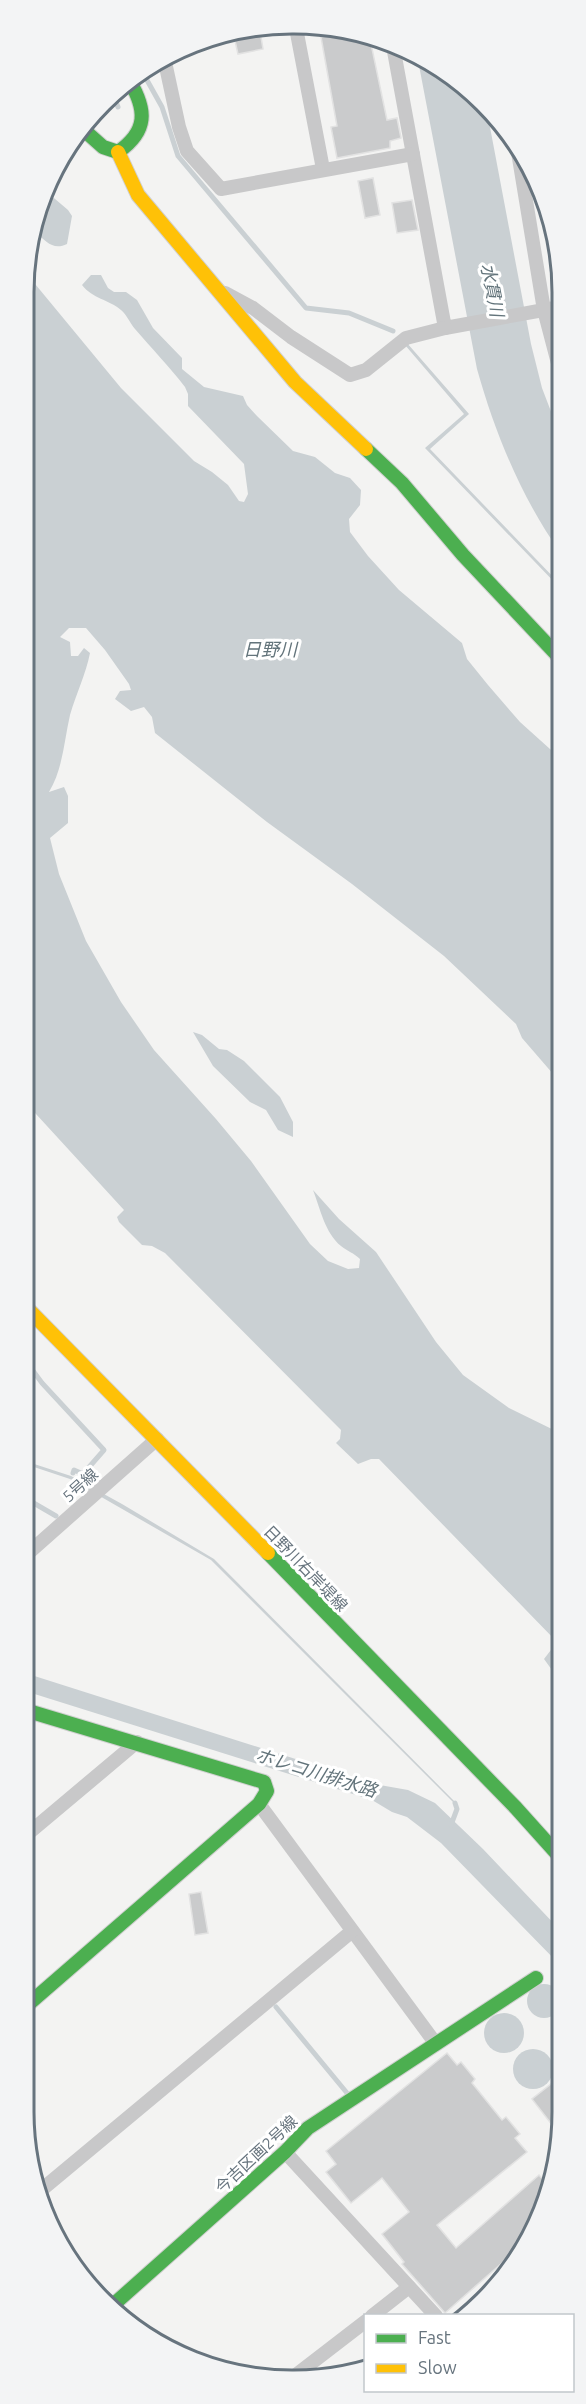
<svg xmlns="http://www.w3.org/2000/svg" width="586" height="2404" viewBox="0 0 586 2404" font-family="Ubuntu,'Noto Sans JP',sans-serif">
<style>
.water{fill:#cad0d3}
.lines{fill:none;stroke-linecap:round;stroke-linejoin:round}
.stream{stroke:#cad0d3;stroke-width:5}
.building{fill:#cacbcc;stroke:#e2e2e2;stroke-width:1.5}
.fast-casing{stroke:#d0d0d0;stroke-width:16}
.slow-casing{stroke:#d0d0d0;stroke-width:16}
.street{stroke:#c8c8c9;stroke-width:14}
.fast{stroke:#4caf50;stroke-width:14}
.slow{stroke:#ffc107;stroke-width:14}
.labels{text-anchor:middle;stroke-width:6;stroke-linejoin:round;paint-order:stroke}
.street-label{font-size:16px;fill:#67747e;stroke:#fff}
.water-label{font-size:18px;font-style:italic;fill:#63747b;stroke:#fff}
.rim{fill:none;stroke:#67747e;stroke-width:3}
</style>
<rect width="100%" height="100%" fill="#f3f3f2"/>
<!-- water -->
<g class="water">
<path d="M417,55L486,106L531,344L542,388L560,435V552C521,497 495,433 477,369Z"/>
<path d="M48,193L68,210L72,216L67,244C53,251 46,241 35,232Z"/>
<path d="M26,273L121,388L194,461L212,472L228,485L239,501L244,502L248,494L244,464L188,406V394L185,387C169,366 152,349 135,329C130,323 127,315 121,310C108,299 93,299 82,285L91,275H101L108,288L114,292H126L137,300L153,328L182,358V369L204,387L243,396L247,405L257,416L293,451L315,457L335,473L350,478L361,490L360,505L349,519L350,532L368,556L399,590L462,643L467,659L488,685L520,722L560,758V1082L522,1038L516,1024L444,956L352,884L267,822L155,733L152,717L144,707L131,711L115,699L120,691L131,690L129,684L105,650L86,628H69L60,637L70,642L71,656H78L84,648L90,653C86,674 76,694 70,715C64,741 63,769 49,792L64,787L68,796V823L50,838L59,874L86,941L121,1002L154,1050L216,1119L251,1161L310,1244L328,1261L348,1269L359,1268L360,1259C354,1253 347,1251 341,1246C325,1233 320,1208 313,1190L339,1219L376,1252L436,1342L463,1375L509,1408L560,1433V1676L557,1677L544,1659L557,1642L379,1459H371L358,1464L336,1443L340,1439L341,1430L165,1253L152,1246L142,1245L119,1222L117,1217L124,1210L25,1102Z"/>
<path d="M407,343L469,414L430,449L560,584V588L425,448L464,414L405,345Z"/>
<path d="M193,1032L202,1035L219,1049L227,1050L244,1061L280,1097L293,1122V1137L278,1130L266,1110L250,1102L213,1066Z"/>
<path d="M25,1461L71,1476L122,1504L214,1559L458,1805V1810L455,1809L456,1805L211,1560L70,1479L25,1464Z"/>
<path d="M25,1673L374,1784L408,1790L435,1803L483,1849L560,1930V1965L441,1843L407,1817L392,1812L372,1800L25,1691Z"/>
<circle cx="544" cy="2001" r="17"/>
<circle cx="504" cy="2033" r="20"/>
<circle cx="533" cy="2069" r="20"/>
</g>
<g class="lines">
<!-- stream -->
<g class="stream">
<path d="M143,73L162,107L178,156L306,308L349,313L393,331"/>
<path d="M114,97L118,107"/>
<path d="M25,1360L42,1383L104,1450L83,1474L74,1470L73,1473"/>
<path d="M25,1498L56,1516"/>
<path d="M451,1825L457,1809L455,1803"/>
<path d="M276,2007L347,2093"/>
</g>
</g>
<!-- building -->
<g class="building">
<path d="M260,31L263,49L238,54L233,32Z"/>
<path d="M346,32L370,39L387,120L397,118L401,138L390,141V148L337,158L331,127L337,126L321,37Z"/>
<path d="M373,178L380,215L365,218L358,181Z"/>
<path d="M412,200L418,230L397,233L392,203Z"/>
<path d="M201,1892L208,1933L195,1935L189,1894Z"/>
<path d="M447,2053L457,2065L461,2062L475,2079L472,2083L502,2120L506,2117L520,2134L515,2138L527,2152L437,2225L456,2248L539,2175L547,2184L527,2241L445,2313L402,2264L404,2262L382,2234L409,2212L382,2178L351,2203L326,2172L336,2164L326,2151Z"/>
<path d="M560,2077V2135L532,2099Z"/>
</g>
<g class="lines">
<!-- fast casing -->
<g class="fast-casing">
<g id="fast">
<path d="M85,131L103,147L118,152C148,131 147,110 129,80"/>
<path d="M366,449L402,483L463,555L560,658"/>
<path d="M268,1553L516,1808L560,1857"/>
<path d="M24,2008L259,1804L267,1791L264,1782L25,1710"/>
<path d="M113,2305L285,2152L308,2128L536,1978"/>
</g>
</g>
<!-- slow casing -->
<g class="slow-casing">
<g id="slow">
<path d="M118,152L138,195L295,382L366,449"/>
<path d="M25,1306L268,1553"/>
</g>
</g>
<!-- street -->
<g class="street">
<path d="M296,28L323,169"/>
<path d="M393,46L445,328L560,307"/>
<path d="M165,62L179,127L187,151L221,189L413,154"/>
<path d="M518,152L544,310L560,371"/>
<path d="M225,293L253,308L291,337L350,375L366,370L406,338L445,328"/>
<path d="M25,1556L157,1439"/>
<path d="M259,1804L436,2044"/>
<path d="M24,1837L137,1742"/>
<path d="M285,2152L436,2316"/>
<path d="M40,2191L351,1932"/>
<path d="M372,2316L409,2287"/>
<path d="M292,2378L366,2321"/>
</g>
<!-- fast -->
<use href="#fast" class="fast"/>
<!-- slow -->
<use href="#slow" class="slow"/>
</g>
<g class="labels">
<!-- street labels -->
<g class="street-label">
<text transform="translate(80 1485) rotate(-42)" y="6">5号線</text>
<text transform="translate(306 1568) rotate(46)" y="6">日野川右岸堤線</text>
<text transform="translate(256 2154) rotate(-43)" y="6">今吉区画2号線</text>
</g>
<!-- water labels -->
<g class="water-label">
<text transform="translate(492 290) rotate(79)" y="6">水貫川</text>
<text x="270" y="656">日野川</text>
<text transform="translate(316 1773) rotate(17)" y="6">ホレコ川排水路</text>
</g>
</g>
<!-- crop -->
<path d="M0 0H586V2404H0ZM292 34H294A258 258 0 0 1 552 292V2112A258 258 0 0 1 294 2370H292A258 258 0 0 1 34 2112V292A258 258 0 0 1 292 34Z" fill="#f3f4f5" fill-rule="evenodd"/>
<path class="rim" d="M292 34H294A258 258 0 0 1 552 292V2112A258 258 0 0 1 294 2370H292A258 258 0 0 1 34 2112V292A258 258 0 0 1 292 34Z"/>
<!-- legend -->
<rect x="364" y="2314" width="210" height="78" fill="#ffffff" stroke="#c2c7cb" stroke-width="1.5"/>
<rect x="376" y="2334" width="30" height="9" fill="#4caf50" stroke="#c2c7cb" stroke-width="1.5"/>
<text x="418" y="2344" font-size="18" fill="#67747e">Fast</text>
<rect x="376" y="2364" width="30" height="9" fill="#ffc107" stroke="#c2c7cb" stroke-width="1.5"/>
<text x="418" y="2374" font-size="18" fill="#67747e">Slow</text>
</svg>
